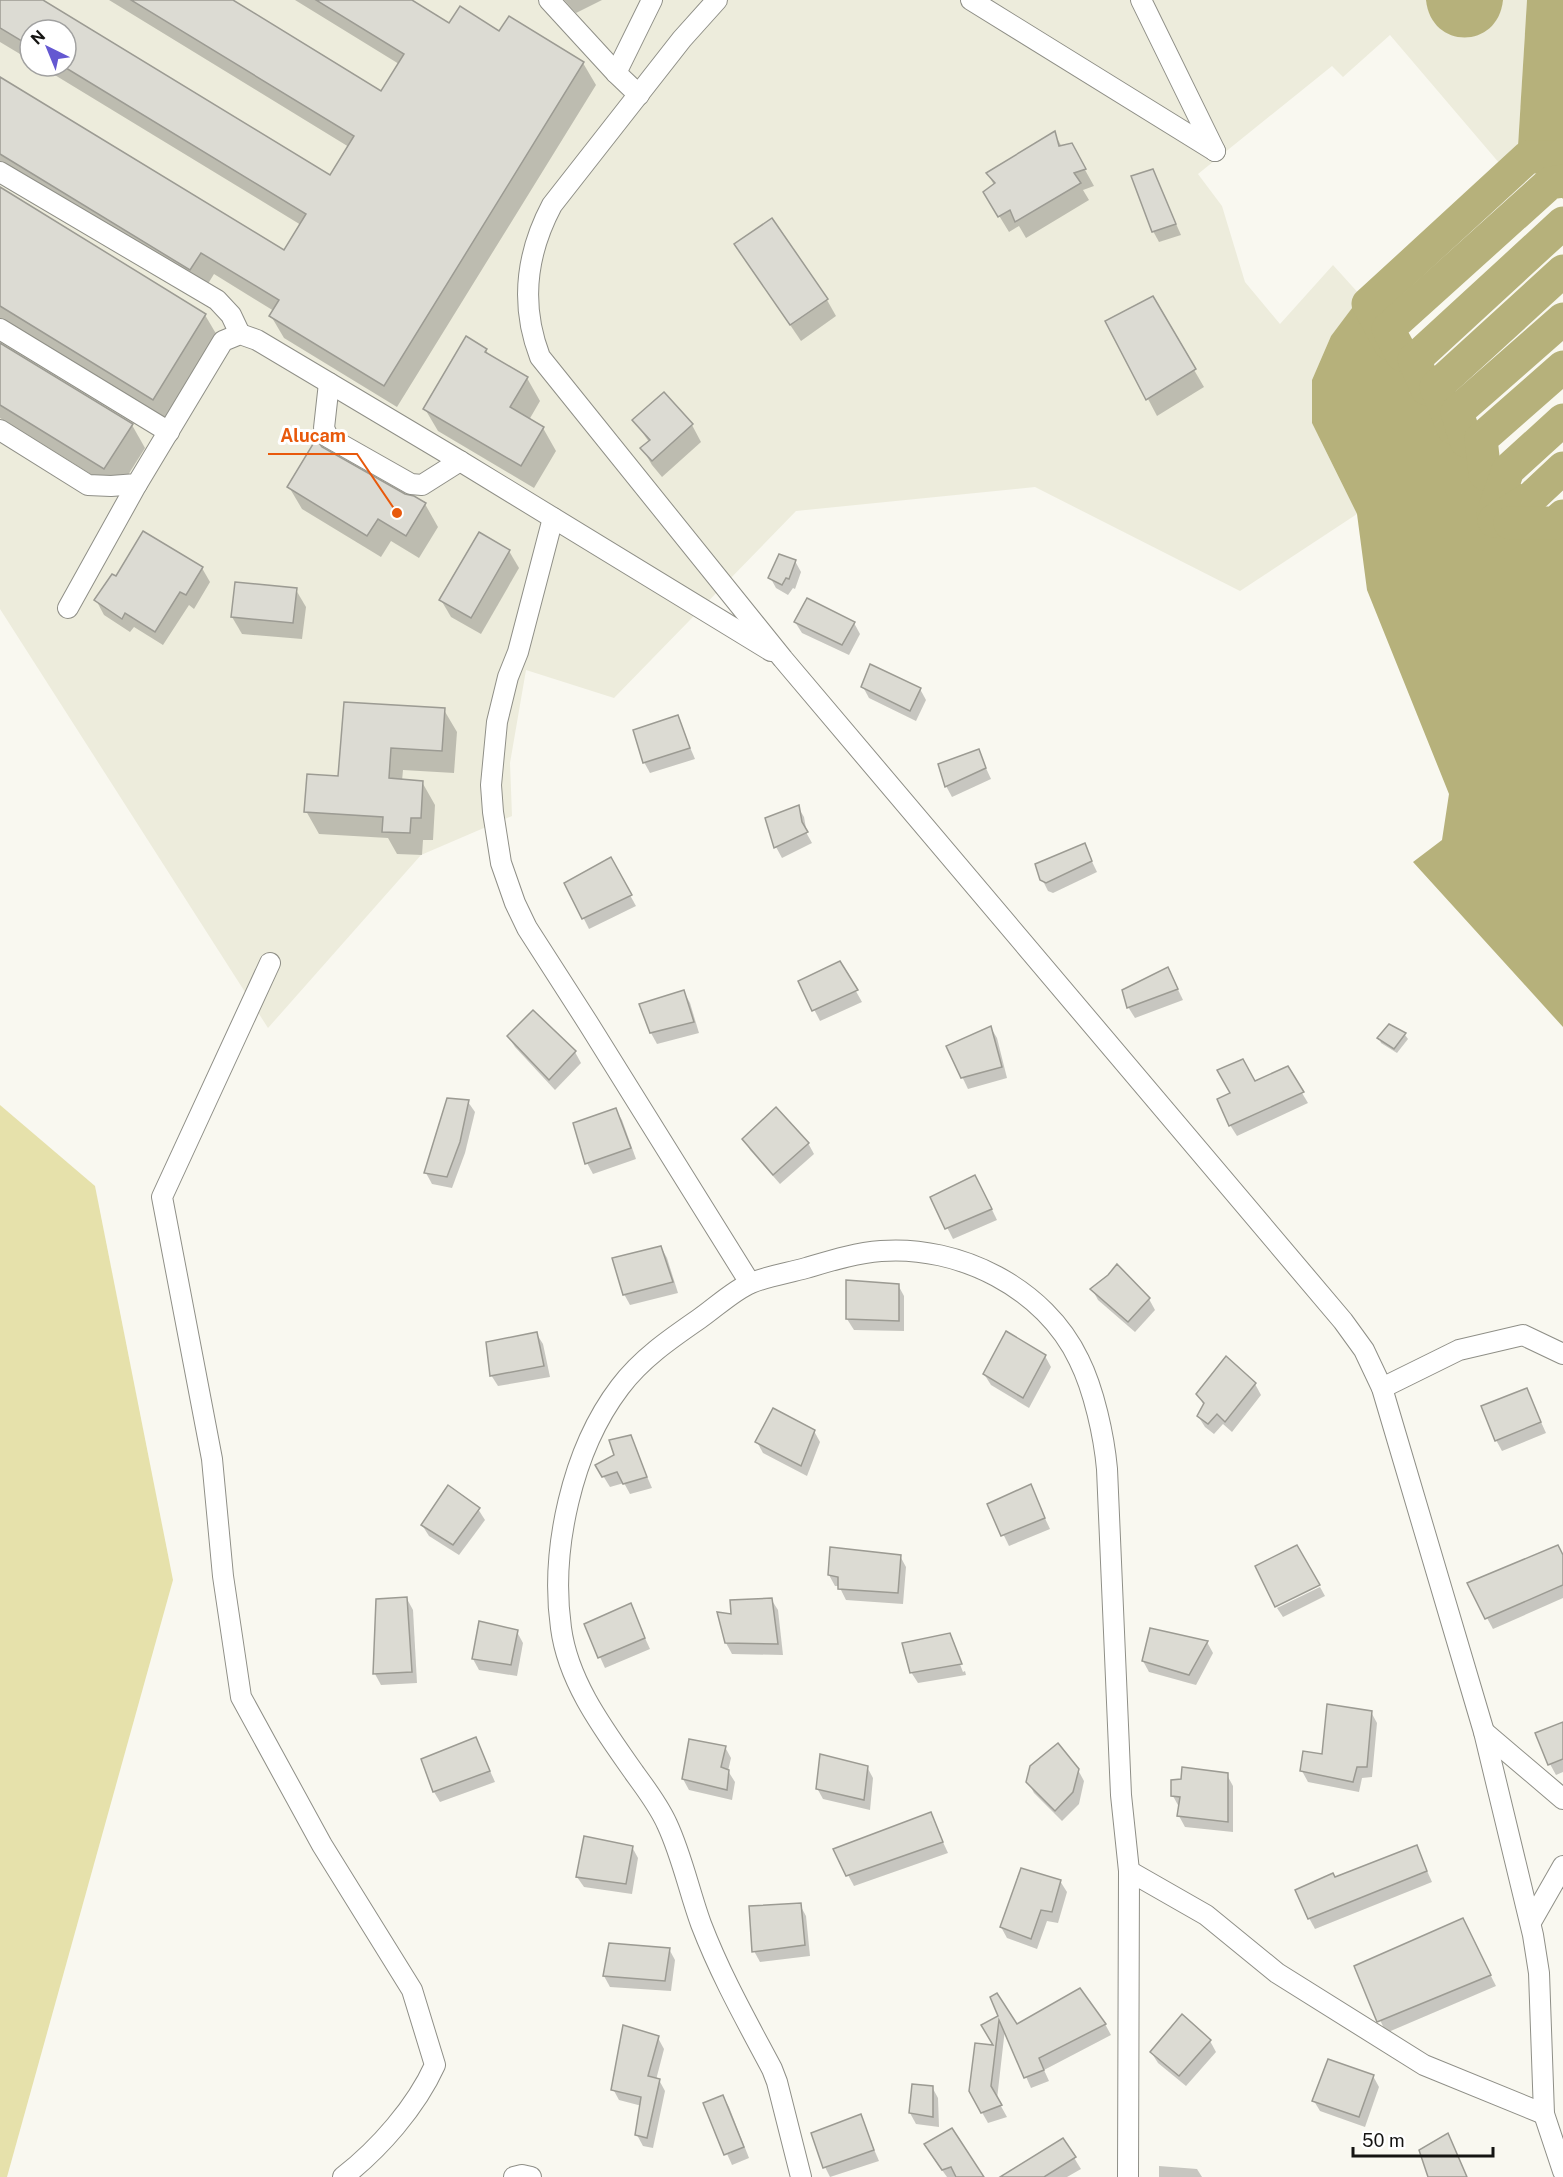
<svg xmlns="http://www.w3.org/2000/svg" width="1563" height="2177" viewBox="0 0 1563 2177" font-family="'Public Sans',sans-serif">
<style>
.built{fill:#edecdc;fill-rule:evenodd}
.green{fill:#e6e1ab}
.water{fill:#b6b17b}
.shadow{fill:#0003}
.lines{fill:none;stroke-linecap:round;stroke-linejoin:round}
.river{stroke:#b6b17b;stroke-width:33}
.building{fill:#dcdbd3;stroke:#9c9b93;stroke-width:1.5}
.minor-casing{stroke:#8f8f87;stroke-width:22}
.minor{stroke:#fff;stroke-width:20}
.leader{fill:none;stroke:#e8590c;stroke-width:2}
.callout-dot{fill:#e8590c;stroke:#fff;stroke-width:2}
.callout-label{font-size:18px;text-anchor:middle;font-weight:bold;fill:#e8590c;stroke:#fff;stroke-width:6;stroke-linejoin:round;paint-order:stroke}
</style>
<rect width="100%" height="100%" fill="#f9f8f0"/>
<!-- built -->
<path class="built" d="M0,0H1527L1518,146L1500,164L1390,35L1343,77L1332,66L1198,174L1222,206L1245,282L1280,324L1333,265L1361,296L1331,336L1312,380V423L1357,514L1240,591L1035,487L796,511L614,698L526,670L510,763L512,816L421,855L268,1028L0,609ZM30,30H66V66H30Z"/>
<!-- green -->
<path class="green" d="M0,1105L95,1186L173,1580L7,2177H0Z"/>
<!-- water -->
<g class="water">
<path d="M1426,0H1503C1498,50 1431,50 1426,0Z"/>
<path d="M1527,0H1563V199L1518,146Z"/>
<path d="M1361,296L1457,412L1563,532V1027L1413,862L1442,840L1449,794L1367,590L1357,514L1312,423V380L1331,336Z"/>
</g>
<!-- shadow -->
<g class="shadow">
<path d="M0,0H40L330,177L349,147L109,0H230L382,93L399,64L295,0H409L450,25L500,33L583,63L596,85L397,407L284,338L271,316L274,311L214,274L203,292L0,167V79L285,252L301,225L40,66H66V30H30V60L0,42Z"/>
<path d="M564,0H602L576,13Z"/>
<path d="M1054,133L1062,147L1080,161L1094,186L1083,190L1089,200L1026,238L1019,226L1009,232L995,209L994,185L988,174Z"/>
<path d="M1152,170L1181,235L1159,242L1153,231Z"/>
<path d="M0,189L205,315L218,337L166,421L0,319Z"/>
<path d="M736,245L827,300L836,316L801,341Z"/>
<path d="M1152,298L1204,387L1157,416L1107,321Z"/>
<path d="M0,344L132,425L145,448L118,491L0,418Z"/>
<path d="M486,350L489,356L527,378L540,401L529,420L543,428L556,451L534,488L438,431L425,409Z"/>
<path d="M664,394L692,425L701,442L662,477L652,465L642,448L649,442L634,420Z"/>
<path d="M321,449L405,496L425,504L438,527L419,558L391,541L381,557L302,509L289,487Z"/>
<path d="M479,534L509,551L519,568L481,634L451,617L441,600Z"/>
<path d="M795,561L801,572L795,589L793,588L788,595L776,588L770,577Z"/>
<path d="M202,568L210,582L194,609L189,605L163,645L134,627L130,632L104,615L96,600L117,578Z"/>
<path d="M296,590L306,607L302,639L242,634L232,617Z"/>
<path d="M795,622L854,623L860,634L849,655L802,633Z"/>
<path d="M863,687L920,689L926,700L916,721L869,698Z"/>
<path d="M444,710L457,732L454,773L403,770L402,781L422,782L435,805L433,840H423L422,855L397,854L388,838L319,834L306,811L340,778Z"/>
<path d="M677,717L695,759L650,773L644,762Z"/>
<path d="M978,751L991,779L952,797L946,786Z"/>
<path d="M798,807L804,817L807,834L812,843L782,858L776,847L767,819Z"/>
<path d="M1084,845L1097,872L1053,893L1048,891L1042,879Z"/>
<path d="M610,859L636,906L589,929L566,883Z"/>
<path d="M840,963L862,1002L820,1021L800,982Z"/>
<path d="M1168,969L1183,1000L1135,1018L1128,1007Z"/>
<path d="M684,992L690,1003L699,1033L657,1044L651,1033Z"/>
<path d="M991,1028L997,1038L1007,1078L968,1089L948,1047Z"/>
<path d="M1405,1035L1408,1039L1397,1053L1381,1043L1379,1038Z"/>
<path d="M508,1036L575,1052L581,1063L555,1090L515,1047Z"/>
<path d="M1287,1068L1308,1103L1237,1136L1230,1125L1255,1083Z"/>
<path d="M468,1102L475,1112L465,1153L452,1188L432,1184L426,1173Z"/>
<path d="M616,1110L622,1120L636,1159L593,1174L587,1163L575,1124Z"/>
<path d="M744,1139L808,1143L814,1154L780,1184L750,1150Z"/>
<path d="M981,1187L997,1220L953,1239L932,1198Z"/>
<path d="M661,1247L667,1258L678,1293L630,1305L624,1294Z"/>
<path d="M898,1285L904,1296V1331L854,1330L847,1319Z"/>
<path d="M1092,1289L1149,1299L1155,1310L1135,1332L1098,1300Z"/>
<path d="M536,1333L543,1344L550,1377L498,1386L491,1375Z"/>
<path d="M1045,1356L1051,1367L1029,1408L991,1385L984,1374Z"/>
<path d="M1255,1384L1261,1395L1232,1432L1223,1424L1214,1434L1205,1427L1198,1416L1204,1406L1198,1394Z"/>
<path d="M1526,1389L1546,1433L1502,1451L1496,1440Z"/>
<path d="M814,1431L820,1442L807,1476L763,1453L757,1442Z"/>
<path d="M630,1437L652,1488L630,1494L624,1483L610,1487L597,1466L616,1456Z"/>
<path d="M1030,1486L1050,1529L1009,1546L989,1505Z"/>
<path d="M478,1509L485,1520L459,1555L429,1536L422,1525Z"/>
<path d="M900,1556L906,1567L903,1604L846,1600L839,1586H835L829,1575Z"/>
<path d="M1563,1557V1598L1493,1629L1487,1618Z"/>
<path d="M1320,1587L1325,1596L1283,1617L1277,1608Z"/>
<path d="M407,1599L413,1610L417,1683L381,1685L375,1674Z"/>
<path d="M771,1599L778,1610L783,1655L732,1654L726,1643L732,1616Z"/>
<path d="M630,1605L650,1649L605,1668L585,1624Z"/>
<path d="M517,1632L523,1643L517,1676L479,1670L473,1659Z"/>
<path d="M949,1634L955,1644H952L963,1672L965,1671L966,1675L918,1683L911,1672Z"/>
<path d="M1207,1642L1213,1653L1196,1685L1149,1672L1143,1661Z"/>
<path d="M1371,1712L1377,1723L1372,1777L1362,1778L1359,1792L1308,1782L1302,1771L1324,1755Z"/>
<path d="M1563,1723V1772L1556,1775L1550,1764Z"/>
<path d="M476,1739L495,1782L440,1802L434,1792L423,1760Z"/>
<path d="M725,1747L731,1758L728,1771L735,1782L732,1800L689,1790L683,1779Z"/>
<path d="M867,1767L873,1778L870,1810L823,1799L817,1788Z"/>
<path d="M1078,1770L1084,1781L1079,1804L1062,1821L1034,1793L1028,1782Z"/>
<path d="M1227,1775L1233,1786V1832L1185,1827L1179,1816V1807L1173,1796Z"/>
<path d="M930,1814L948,1853L854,1886L848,1875Z"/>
<path d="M1416,1846L1432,1882L1315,1929L1309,1918L1334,1879Z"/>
<path d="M632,1847L638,1858L632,1894L584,1887L577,1877Z"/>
<path d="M1060,1881L1067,1892L1058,1923L1047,1921L1037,1949L1007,1938L1001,1927Z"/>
<path d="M800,1905L806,1916L810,1956L760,1962L754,1951Z"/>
<path d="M1468,1931L1496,1986L1386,2033L1356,1967Z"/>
<path d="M669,1949L675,1960L671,1991L610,1987L604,1976Z"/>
<path d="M1000,2017L1016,2026L1105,2024L1111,2035L1044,2070L1049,2081L1031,2088L1005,2029L997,2099L1007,2117L988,2123L970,2091L995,2047L983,2026Z"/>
<path d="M658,2038L664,2049L656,2080H659L665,2091L653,2148L643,2146L637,2135L642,2106L619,2100L613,2089Z"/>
<path d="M1210,2041L1216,2052L1186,2086L1158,2063L1151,2052Z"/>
<path d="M1373,2076L1379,2087L1365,2127L1320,2111L1314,2101Z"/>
<path d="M932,2087L938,2098L939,2127L916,2124L910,2113Z"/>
<path d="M723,2096L729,2107L749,2158L732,2165L705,2104Z"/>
<path d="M860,2116L879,2161L830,2177L825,2167Z"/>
<path d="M1063,2140L1081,2169L1067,2177H1015Z"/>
<path d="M932,2156L982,2177H947Z"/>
<path d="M1159,2166L1197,2169L1202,2177H1159Z"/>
</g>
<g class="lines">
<!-- river -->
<g class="river">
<path d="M1390,344L1368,304L1528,157H1563"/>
<path d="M1402,355L1388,329L1550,183L1563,181"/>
<path d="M1427,389L1414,360L1563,223"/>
<path d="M1453,428L1436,387L1563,271"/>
<path d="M1466,441L1457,412L1563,319"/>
<path d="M1485,474L1481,439L1563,367"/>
<path d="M1493,513L1508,470L1563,420"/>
<path d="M1494,521L1532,497L1563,468"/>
<path d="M1510,523H1555L1563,516"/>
</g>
</g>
<!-- building -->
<g class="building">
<path d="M0,0H43L330,175L354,136L131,0H233L381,91L404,54L316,0H412L449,23L460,6L499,31L509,16L584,62L384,386L269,316L279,300L201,253L190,270L0,154V77L284,250L306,214L66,68V30H30V46L0,28Z"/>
<path d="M1055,131L1059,146L1072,143L1086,169L1074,173L1081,183L1015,222L1010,210L998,217L983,192L995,183L986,173Z"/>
<path d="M1153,169L1176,224L1152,232L1131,176Z"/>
<path d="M0,187L206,314L153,400L0,306Z"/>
<path d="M772,218L828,299L790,325L734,244Z"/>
<path d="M1153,296L1196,369L1146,400L1105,321Z"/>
<path d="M466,336L487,349L485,352L528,377L510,407L544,427L521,466L423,409Z"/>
<path d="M0,343L133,424L104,469L0,405Z"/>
<path d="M664,392L693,424L652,461L640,448L650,440L632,420Z"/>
<path d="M316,439L322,447L405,494L414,496L426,503L406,536L378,519L367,536L287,487Z"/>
<path d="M143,531L203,567L186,595L180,592L155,632L125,613L122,619L94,600L112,574L116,576Z"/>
<path d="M479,532L510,550L471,618L439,600Z"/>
<path d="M779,554L796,560L789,579L786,578L782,585L768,578Z"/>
<path d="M235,582L297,588L293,623L231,617Z"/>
<path d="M807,598L855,622L842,645L794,622Z"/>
<path d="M870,664L921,688L910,711L861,687Z"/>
<path d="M344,702L445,708L442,751L391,748L389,778L423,781L421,818H411L410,833L382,832L383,817L304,812L307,774L338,776Z"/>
<path d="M678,715L690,748L643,763L633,730Z"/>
<path d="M979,749L986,768L945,787L938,764Z"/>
<path d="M799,805L802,822L808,832L774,848L765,818Z"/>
<path d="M1085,843L1092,861L1046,883L1040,880L1035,864Z"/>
<path d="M611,857L632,895L582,919L564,883Z"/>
<path d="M840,961L858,990L812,1011L798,981Z"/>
<path d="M1168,967L1178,989L1127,1008L1122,990Z"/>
<path d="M684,990L694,1022L650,1033L639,1004Z"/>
<path d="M533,1010L576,1051L549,1080L507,1036Z"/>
<path d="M1389,1024L1406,1033L1394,1049L1377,1038Z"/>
<path d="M991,1026L1002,1067L961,1078L946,1046Z"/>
<path d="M1243,1059L1255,1081L1288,1066L1304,1092L1229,1126L1217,1099L1230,1093L1217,1070Z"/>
<path d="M447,1098L469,1100L460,1142L447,1177L424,1173Z"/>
<path d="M776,1107L809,1143L773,1175L742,1139Z"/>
<path d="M616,1108L631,1148L585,1164L573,1123Z"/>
<path d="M975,1175L992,1209L945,1229L930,1197Z"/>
<path d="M661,1246L673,1282L623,1295L612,1258Z"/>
<path d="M1117,1264L1150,1298L1128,1322L1090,1289L1108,1275Z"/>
<path d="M846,1280L899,1284V1321L846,1319Z"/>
<path d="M1006,1331L1046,1355L1023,1398L983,1374Z"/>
<path d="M537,1332L544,1366L490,1376L486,1342Z"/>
<path d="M1226,1356L1256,1383L1225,1422L1217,1414L1208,1424L1197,1416L1204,1403L1196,1394Z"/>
<path d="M1527,1388L1541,1422L1495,1441L1481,1406Z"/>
<path d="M773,1408L815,1430L801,1466L755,1442Z"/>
<path d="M631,1435L647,1477L623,1484L617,1472L602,1477L595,1465L614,1455L609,1440Z"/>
<path d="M1031,1484L1045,1518L1001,1536L987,1504Z"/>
<path d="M448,1485L480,1508L453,1545L421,1525Z"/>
<path d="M1297,1545L1320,1585L1275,1607L1255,1566Z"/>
<path d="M1558,1545L1563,1555V1585L1485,1619L1467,1583Z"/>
<path d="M830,1547L901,1555L898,1593L838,1589V1577L828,1575Z"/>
<path d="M407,1597L412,1672L373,1674L376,1599Z"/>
<path d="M772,1598L778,1644L725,1643L717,1612L731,1614L730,1600Z"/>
<path d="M631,1603L645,1638L598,1658L584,1624Z"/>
<path d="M479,1621L518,1630L511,1665L472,1659Z"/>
<path d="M1150,1628L1208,1641L1189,1675L1142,1661Z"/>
<path d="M950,1633L962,1664L910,1673L902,1643Z"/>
<path d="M1327,1704L1372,1711L1367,1767H1357L1353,1782L1300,1771L1303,1751L1322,1754Z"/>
<path d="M1563,1722V1759L1548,1765L1535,1733Z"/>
<path d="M476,1737L490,1771L433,1792L421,1759Z"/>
<path d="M689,1739L726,1746L721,1767L729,1770L727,1790L682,1779Z"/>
<path d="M1058,1743L1079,1769L1073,1792L1055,1811L1026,1782L1030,1766Z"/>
<path d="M820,1754L868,1766L864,1800L816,1789Z"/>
<path d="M1182,1767L1228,1773V1822L1177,1816L1180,1797L1171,1796V1780L1181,1779Z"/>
<path d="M931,1812L943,1842L846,1876L833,1849Z"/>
<path d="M584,1836L633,1846L626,1884L576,1877Z"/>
<path d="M1417,1845L1427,1871L1308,1919L1295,1890L1333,1873L1335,1877Z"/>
<path d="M1021,1868L1061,1880L1052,1912L1041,1910L1031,1939L1000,1927Z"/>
<path d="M801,1903L805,1945L752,1952L749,1906Z"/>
<path d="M1463,1918L1491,1975L1377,2022L1354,1966Z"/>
<path d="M609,1943L670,1948L665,1981L603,1976Z"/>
<path d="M1080,1988L1106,2024L1039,2058L1044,2070L1024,2078L999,2020L991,2086L1002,2105L981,2113L969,2091L975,2043L993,2045L981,2025L998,2016L990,1997L997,1993L1017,2024Z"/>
<path d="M1182,2014L1211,2040L1179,2076L1150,2052Z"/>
<path d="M623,2025L659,2036L648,2076L660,2079L647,2138L635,2135L641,2097L611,2090Z"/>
<path d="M1328,2059L1374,2075L1359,2117L1312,2101Z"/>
<path d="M912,2084L933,2086V2117L909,2113Z"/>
<path d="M723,2095L744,2147L724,2155L703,2103Z"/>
<path d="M861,2114L874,2150L823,2168L811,2133Z"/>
<path d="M952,2128L984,2177H956L951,2167L942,2170L924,2144Z"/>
<path d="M1448,2133L1467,2177H1428L1419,2150Z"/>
<path d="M1063,2138L1076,2157L1044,2177H1000Z"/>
</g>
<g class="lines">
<!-- minor casing -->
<g class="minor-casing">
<g id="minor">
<path d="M549,0L616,73L639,95"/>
<path d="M717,0L682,39L552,205C526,254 520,305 540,357L783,659L1343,1321L1364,1350L1382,1388L1484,1732L1533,1935L1539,1973L1544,2114L1563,2171"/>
<path d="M971,0L1215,151"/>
<path d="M1141,0L1215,151"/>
<path d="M616,73L652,0"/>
<path d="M0,172L217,300L231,315L240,334"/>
<path d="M0,329L169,432"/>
<path d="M329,383L324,428L328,437L411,484L422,485L460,461"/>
<path d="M0,430L88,485L111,486L137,484L223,341L240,334L257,340L460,461L771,651"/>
<path d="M553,518L518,652L508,677L497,722L491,785L493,812L501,863L515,903L527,928L588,1023L750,1283"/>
<path d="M68,608L137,484"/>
<path d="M270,963L162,1197L212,1459L223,1576L241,1697L322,1845L412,1990L435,2065C416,2107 379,2149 343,2177"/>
<path d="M1382,1388L1459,1350L1523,1335L1563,1354"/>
<path d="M1484,1732L1563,1799"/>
<path d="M1129,1871L1206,1915L1277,1973L1424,2065L1544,2114"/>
<path d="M1531,1922L1563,1866"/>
<path d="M514,2177L522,2175L531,2177"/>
<path d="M801,2177L777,2082L772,2069C746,2020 721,1976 701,1924C689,1891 682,1856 667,1824C658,1804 645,1788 633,1771C602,1727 568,1681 561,1628C550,1550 572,1450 620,1387C641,1359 670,1339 699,1319C715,1308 734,1290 751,1283C768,1276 788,1273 806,1268C830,1261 855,1253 881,1251C959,1245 1045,1288 1079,1360C1094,1390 1104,1436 1107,1469L1121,1795L1129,1871L1128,2177"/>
</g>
</g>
<!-- minor -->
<use href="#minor" class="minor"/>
</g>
<!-- callouts -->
<path class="leader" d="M397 513L357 454H268"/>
<circle class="callout-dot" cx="397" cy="513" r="6"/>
<g class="callout-label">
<text x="313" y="442">Alucam</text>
</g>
<!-- north arrow -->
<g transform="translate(48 48) rotate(317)"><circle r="28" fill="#ffffff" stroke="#a1a1a0" stroke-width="1.5"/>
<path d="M0-4.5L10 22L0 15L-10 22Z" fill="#6458d1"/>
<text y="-9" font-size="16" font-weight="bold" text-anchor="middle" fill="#151412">N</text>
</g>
<!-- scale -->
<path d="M1353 2147v9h140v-9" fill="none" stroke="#151412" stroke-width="3"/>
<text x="1362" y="2147" font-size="18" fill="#151412" stroke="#ffffff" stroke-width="4.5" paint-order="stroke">50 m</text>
</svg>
